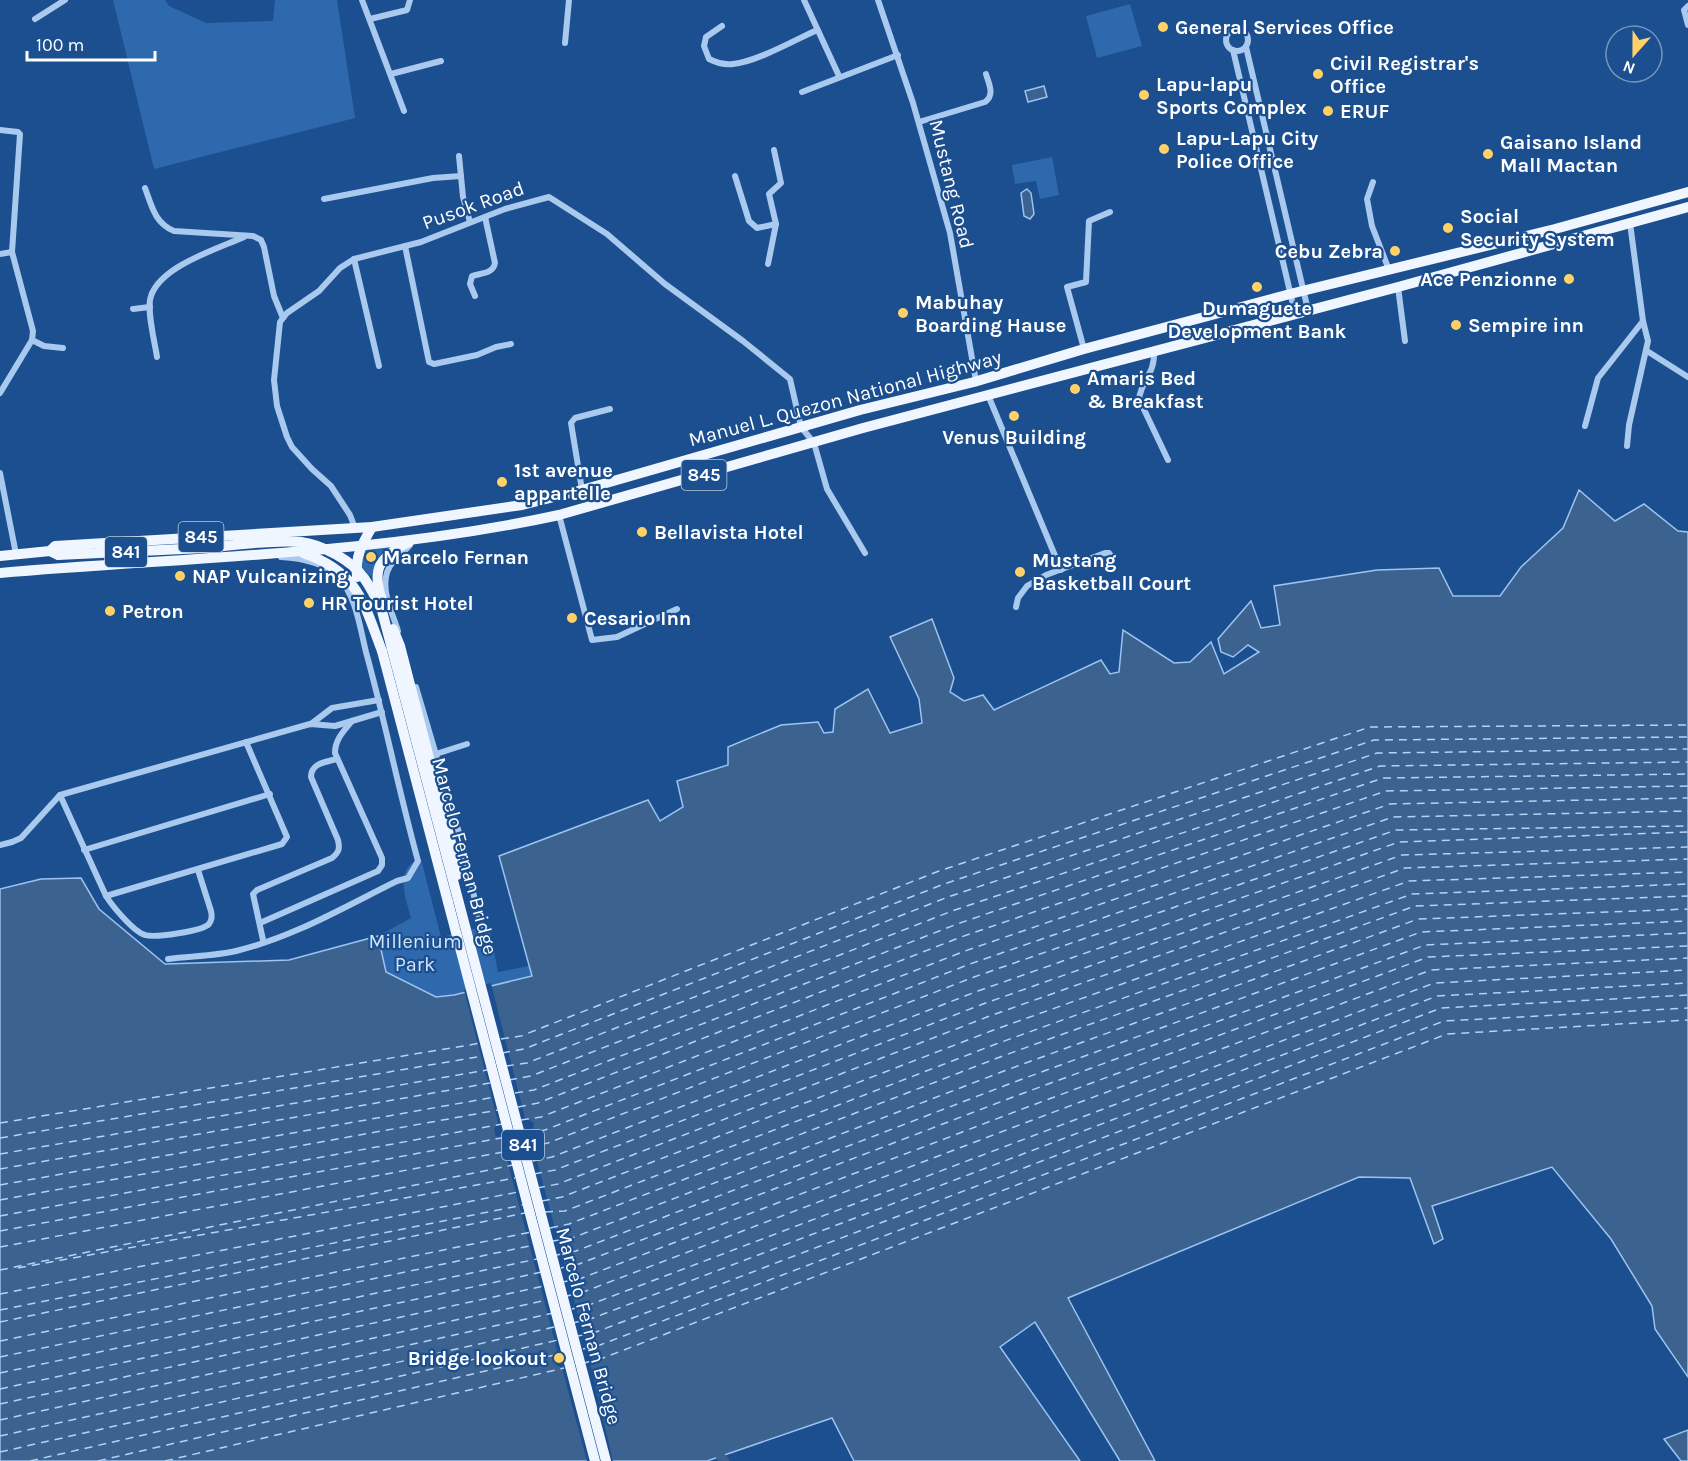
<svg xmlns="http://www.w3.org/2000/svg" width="1688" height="1461" viewBox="0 0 1688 1461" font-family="Karla,sans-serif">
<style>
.green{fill:#2e69ad}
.water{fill:#3c6290;stroke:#9cc4f0;stroke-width:1.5}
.pier{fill:#1b4f8f}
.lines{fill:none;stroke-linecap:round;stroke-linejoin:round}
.canal{stroke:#3c6290;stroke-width:9}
.ferry{stroke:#b5d3f5;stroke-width:1.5;stroke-dasharray:8 6;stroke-linecap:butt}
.minor{stroke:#a9c9ee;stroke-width:6}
.primary{stroke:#f0f6ff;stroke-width:10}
.primary-bridge{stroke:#f0f6ff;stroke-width:10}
.poi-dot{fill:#ffd166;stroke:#1b4f8f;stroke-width:2}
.labels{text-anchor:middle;stroke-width:4.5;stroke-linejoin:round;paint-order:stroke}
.shield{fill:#1b4f8f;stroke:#bbcadd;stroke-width:1.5}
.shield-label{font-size:18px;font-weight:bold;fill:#fff}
.poi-label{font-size:20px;font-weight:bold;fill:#fff;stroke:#1b4f8f;text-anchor:start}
.street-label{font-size:20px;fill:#fff;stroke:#1b4f8f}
.park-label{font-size:20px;fill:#cfe3fa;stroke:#1b4f8f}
</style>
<rect width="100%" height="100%" fill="#1b4f8f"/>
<!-- green -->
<g class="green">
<path d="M113,0H165L169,6L206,23L273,21L275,0H337L355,118L154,169Z"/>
<path d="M1130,4L1142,46L1097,58L1086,16Z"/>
<path d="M1052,157L1059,195L1040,199L1036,181L1015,184L1012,165Z"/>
<path d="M392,544L379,556L371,577L362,567V553L367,546Z"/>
<path d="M421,859L441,937L489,925L498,972L529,966L532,976L454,995L436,997L386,972L378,936L411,918C406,899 393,867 421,859Z"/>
</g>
<!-- water -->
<g class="water">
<path d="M1044,86L1047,97L1028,102L1025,91Z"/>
<path d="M1027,189L1031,193L1034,214L1030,219L1024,216L1021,193Z"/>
<path d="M1579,490L1615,521L1644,504L1678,531L1688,532V1377L1655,1329L1652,1306L1611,1239L1552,1167L1432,1206L1443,1239L1434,1244L1410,1178L1359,1177L1068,1298L1155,1461H1120L1035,1322L1000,1347L1080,1461H854L832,1418L707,1461H0V889L41,879L81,878L99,909L165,964L289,960L378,936L386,972L436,997L454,995L532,976L499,856L648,800L660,821L683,807L677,781L728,765V747L781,725L818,722L824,733L833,732L835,709L868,689L890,733L922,723L919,699L890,637L932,619L954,678L950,692L964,701L983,695L994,710L1101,660L1110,674L1119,672L1123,630L1174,663L1190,662L1211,642L1224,674L1259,652L1248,645L1233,657L1221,652L1218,639L1251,601L1261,628L1280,625L1274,586L1377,570L1439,568L1453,596H1500L1521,567L1563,528Z"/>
<path d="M1688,1430V1461H1681L1664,1439Z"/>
</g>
<!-- pier -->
<path class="pier" d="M491,983L525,1118L533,1122L534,1125L530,1135L586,1345L593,1349L595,1352L590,1363L613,1461H587L562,1368L555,1364L554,1358L557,1350L502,1140L495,1135L494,1129L498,1122L464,990Z"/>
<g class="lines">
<!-- canal -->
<path class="canal" d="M720,1456L725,1461"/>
<!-- ferry -->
<g class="ferry">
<path d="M501,1039L521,1036L939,871L1370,727L1688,725"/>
<path d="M502,1053L524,1049L944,884L1374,740L1688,737"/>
<path d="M506,1066L527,1063L948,897L1377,753L1688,749"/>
<path d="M509,1080L531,1076L952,911L1380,766L1688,762"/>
<path d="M515,1093L534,1090L957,924L1383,778L1688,774"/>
<path d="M518,1107L538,1103L961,937L1386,791L1688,786"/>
<path d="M521,1120L541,1117L965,951L1390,804L1688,798"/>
<path d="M0,1123L481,1043"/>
<path d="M526,1134L545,1130L970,964L1393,817L1688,811"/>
<path d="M0,1138L483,1056"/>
<path d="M528,1147L548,1143L974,977L1396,830L1688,826"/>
<path d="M0,1154L487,1070"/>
<path d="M533,1161L552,1157L978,991L1399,842L1688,832"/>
<path d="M0,1169L490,1083"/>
<path d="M534,1174L555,1170L983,1004L1402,855L1688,847"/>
<path d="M0,1185L495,1097"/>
<path d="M537,1188L558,1184L987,1017L1405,868L1688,859"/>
<path d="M0,1200L498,1110"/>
<path d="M542,1201L562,1197L991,1031L1409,881L1688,872"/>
<path d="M545,1212L565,1211L996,1044L1412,894L1688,884"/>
<path d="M0,1216L502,1124"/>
<path d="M550,1228L569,1224L1000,1057L1415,906L1688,896"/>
<path d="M0,1231L506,1137"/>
<path d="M553,1241L572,1238L1004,1071L1418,919L1688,909"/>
<path d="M0,1247L508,1151"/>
<path d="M557,1255L576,1251L1009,1084L1421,932L1688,921"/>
<path d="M18,1268L515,1178"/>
<path d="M561,1268L579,1264L1013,1097L1425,945L1688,933"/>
<path d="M0,1270L513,1165"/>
<path d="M563,1282L582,1278L1017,1111L1428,957L1688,946"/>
<path d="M0,1294L518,1192"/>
<path d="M567,1296L586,1291L1022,1124L1431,970L1688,958"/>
<path d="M572,1309L589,1305L1434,983L1688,970"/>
<path d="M0,1310L523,1205"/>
<path d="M0,1322L525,1213"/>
<path d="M573,1323L593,1318L1437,996L1688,983"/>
<path d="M578,1336L596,1332L1441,1008L1688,995"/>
<path d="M0,1341L531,1232"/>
<path d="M583,1349L600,1345L1444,1021L1688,1008"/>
<path d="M0,1357L534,1245"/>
<path d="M584,1363L603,1358L1447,1034L1688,1020"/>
<path d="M0,1373L537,1259"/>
<path d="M0,1389L542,1272"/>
<path d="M0,1404L544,1286"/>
<path d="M0,1420L547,1300"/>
<path d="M0,1436L553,1313"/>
<path d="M0,1452L554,1327"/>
<path d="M30,1461L558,1340"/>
<path d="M98,1461L563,1353"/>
<path d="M165,1461L564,1368"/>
</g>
<!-- minor -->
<g class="minor">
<path d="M362,0L404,111"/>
<path d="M804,0L839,76"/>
<path d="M878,0L913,103L950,233L976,381"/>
<path d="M1688,6L1684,10L1688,25"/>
<path d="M35,19L65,0"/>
<path d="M370,19L407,10L410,0"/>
<path d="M722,26L706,37L704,46L709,59C717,63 724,65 733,64C756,62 795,40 817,30"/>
<circle cx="1237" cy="40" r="11"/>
<path d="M565,43L569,0"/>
<path d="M1246,47L1308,310"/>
<path d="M1233,50L1295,313"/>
<path d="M391,74L441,61"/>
<path d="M802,92L898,55"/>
<path d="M919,122L985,102C995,95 989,84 986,74"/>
<path d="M0,130L18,132L20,134L12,252L33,331L32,340L0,393"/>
<path d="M459,156L463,197L470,222"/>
<path d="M735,176L749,221L757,228L776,224"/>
<path d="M1373,182L1367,199L1372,226L1389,270"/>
<path d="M145,188C152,207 155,223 174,231L253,236L261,240L264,247L274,296L283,318"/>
<path d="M324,199L433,178L461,176"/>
<path d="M405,246L429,362L434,364L477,355L496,347L511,344"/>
<path d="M0,254L12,252"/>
<path d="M354,259L379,366"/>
<path d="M768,264L776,224L769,194L781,183L774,150"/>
<path d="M1398,287L1405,341"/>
<path d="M475,296L470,284L472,276C481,273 493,274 495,263L485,217"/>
<path d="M133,309L150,307"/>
<path d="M32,340L44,346L63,348"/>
<path d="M1084,349L1067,287L1086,282L1089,221L1110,212"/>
<path d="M1154,351C1155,375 1142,378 1139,399L1168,460"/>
<path d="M1647,351L1688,377"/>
<path d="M157,357C155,343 146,309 151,296C161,266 217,249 244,237"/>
<path d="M988,395L1061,570"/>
<path d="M1585,426L1598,378L1643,321"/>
<path d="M1627,446L1629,425L1648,341L1643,321L1630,223"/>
<path d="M0,473L16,554"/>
<path d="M582,490L571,423L575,418L610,409"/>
<path d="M559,515L592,640L617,637L677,609"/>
<path d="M355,528L350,515L331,486L312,469L292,447L287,437L277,406L274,380L280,322L287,313L319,291L340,268L354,259L421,242L505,209L549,197L607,234L665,284L743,341L790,379L801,427L814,443L827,489L865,553"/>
<path d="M1016,607L1018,598L1027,586L1046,575L1105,553H1109L1113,558"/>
<path d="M398,631C392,611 378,586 390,566C395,559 404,552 410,545"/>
<path d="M416,687L458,829L484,938"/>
<path d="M311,724L332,708L379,700"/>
<path d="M436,754L467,744"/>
<path d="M60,795L106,896C113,907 134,932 145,935C155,938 203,931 209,924C212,920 212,915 211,911L198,870"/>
<path d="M0,845L12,842L21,838L60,795L310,724L335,726L382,712"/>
<path d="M84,850L270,794"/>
<path d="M106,896L282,844L287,837L246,742"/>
<path d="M260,923L378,871L382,865V858L335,753C335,739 344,731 352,721"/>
<path d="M263,940L253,894L257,890L332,858C339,852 340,849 338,840L311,777C311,763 326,762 337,759"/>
<path d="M168,959C190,956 215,956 236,951C294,937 344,907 397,881L408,878L418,861C399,792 385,721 366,652C360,628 356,594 337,576C322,562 300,558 281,557"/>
</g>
<!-- primary -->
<g class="primary">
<path d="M50,551L58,555L203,548"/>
<path d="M303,553C358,572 363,601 382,651"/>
<path d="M0,556L50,551L55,546L372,527L522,505L582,490L860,410L974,382L1084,349L1290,294L1555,229L1688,192"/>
<path d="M0,573C186,557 376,555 559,515L863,428L1398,287L1688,207"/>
<path d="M357,577C355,556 362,544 372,527"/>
<path d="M384,606C371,572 376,558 409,542"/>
<path d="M448,902L595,1461"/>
</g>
<!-- primary-bridge -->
<g class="primary-bridge">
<path d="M203,548C231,546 274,539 301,542C323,545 351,560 364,578C371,588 377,600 382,611L606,1461"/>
<path d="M393,629L400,646L456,862L457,875"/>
<path d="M382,651L448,902"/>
</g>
</g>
<!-- markers -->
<g class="poi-dot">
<circle cx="1163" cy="27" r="6"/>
<circle cx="1318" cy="74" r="6"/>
<circle cx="1144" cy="95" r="6"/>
<circle cx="1328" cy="111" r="6"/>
<circle cx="1164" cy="149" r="6"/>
<circle cx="1488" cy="154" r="6"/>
<circle cx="1448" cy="228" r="6"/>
<circle cx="1395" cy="251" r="6"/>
<circle cx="1569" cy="279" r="6"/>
<circle cx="1257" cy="287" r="6"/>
<circle cx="903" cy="313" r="6"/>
<circle cx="1456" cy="325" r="6"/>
<circle cx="1075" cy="389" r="6"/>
<circle cx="1014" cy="416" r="6"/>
<circle cx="502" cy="482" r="6"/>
<circle cx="642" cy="532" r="6"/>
<circle cx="371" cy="557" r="6"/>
<circle cx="1020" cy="572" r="6"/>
<circle cx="180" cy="576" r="6"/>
<circle cx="309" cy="603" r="6"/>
<circle cx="110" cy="611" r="6"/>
<circle cx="572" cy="618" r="6"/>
<circle cx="559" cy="1358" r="6"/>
</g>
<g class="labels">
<!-- shield labels -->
<g class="shield">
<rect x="681.5" y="460" width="45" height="30" rx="4.5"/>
<rect x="178.5" y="522" width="45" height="30" rx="4.5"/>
<rect x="105" y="537" width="42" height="30" rx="4.5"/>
<rect x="502" y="1130" width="42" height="30" rx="4.5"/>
</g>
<g class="shield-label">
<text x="704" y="481">845</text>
<text x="201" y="543">845</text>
<text x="126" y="558">841</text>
<text x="523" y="1151">841</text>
</g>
<!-- poi labels -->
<g class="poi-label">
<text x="1175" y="34">General Services Office</text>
<text x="1330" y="70">Civil Registrar's<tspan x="1330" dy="23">Office</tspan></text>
<text x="1156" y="91">Lapu-lapu<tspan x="1156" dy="23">Sports Complex</tspan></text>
<text x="1340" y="118">ERUF</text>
<text x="1176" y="145">Lapu-Lapu City<tspan x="1176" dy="23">Police Office</tspan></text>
<text x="1500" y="149">Gaisano Island<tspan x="1500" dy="23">Mall Mactan</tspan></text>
<text x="1460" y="223">Social<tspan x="1460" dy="23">Security System</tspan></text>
<text x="1383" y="258" text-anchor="end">Cebu Zebra</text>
<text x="1557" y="286" text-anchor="end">Ace Penzionne</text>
<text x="915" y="309">Mabuhay<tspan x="915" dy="23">Boarding Hause</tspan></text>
<text x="1257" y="315" text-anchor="middle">Dumaguete<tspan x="1257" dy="23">Development Bank</tspan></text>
<text x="1468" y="332">Sempire inn</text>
<text x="1087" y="385">Amaris Bed<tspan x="1087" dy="23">&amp; Breakfast</tspan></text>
<text x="1014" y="444" text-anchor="middle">Venus Building</text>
<text x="514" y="477">1st avenue<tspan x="514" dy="23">appartelle</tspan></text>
<text x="654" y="539">Bellavista Hotel</text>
<text x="383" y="564">Marcelo Fernan</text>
<text x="1032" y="567">Mustang<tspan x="1032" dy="23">Basketball Court</tspan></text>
<text x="192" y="583">NAP Vulcanizing</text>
<text x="321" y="610">HR Tourist Hotel</text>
<text x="122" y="618">Petron</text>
<text x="584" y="625">Cesario Inn</text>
<text x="547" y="1365" text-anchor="end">Bridge lookout</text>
</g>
<!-- street labels -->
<g class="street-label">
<text transform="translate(952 184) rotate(76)" y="7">Mustang Road</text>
<text transform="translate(473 205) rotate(-20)" y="7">Pusok Road</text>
<text transform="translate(845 398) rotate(-15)" y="7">Manuel L. Quezon National Highway</text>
<text transform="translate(465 856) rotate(75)" y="7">Marcelo Fernan Bridge</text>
<text transform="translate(589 1326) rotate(75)" y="7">Marcelo Fernan Bridge</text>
</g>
<!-- park labels -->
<g class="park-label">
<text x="415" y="948">Millenium<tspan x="415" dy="23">Park</tspan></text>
</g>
</g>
<!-- north arrow -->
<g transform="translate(1634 54) rotate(201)"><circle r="28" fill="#1b4f8f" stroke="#7695bc" stroke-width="1.5"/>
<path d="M0-4.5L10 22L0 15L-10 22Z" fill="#ffd166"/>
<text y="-9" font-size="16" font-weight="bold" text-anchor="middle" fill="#ffffff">N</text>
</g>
<!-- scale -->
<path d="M27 51v9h128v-9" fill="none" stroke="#ffffff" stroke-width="3"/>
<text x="36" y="51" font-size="18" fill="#ffffff" stroke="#1b4f8f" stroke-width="4.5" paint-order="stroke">100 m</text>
</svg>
